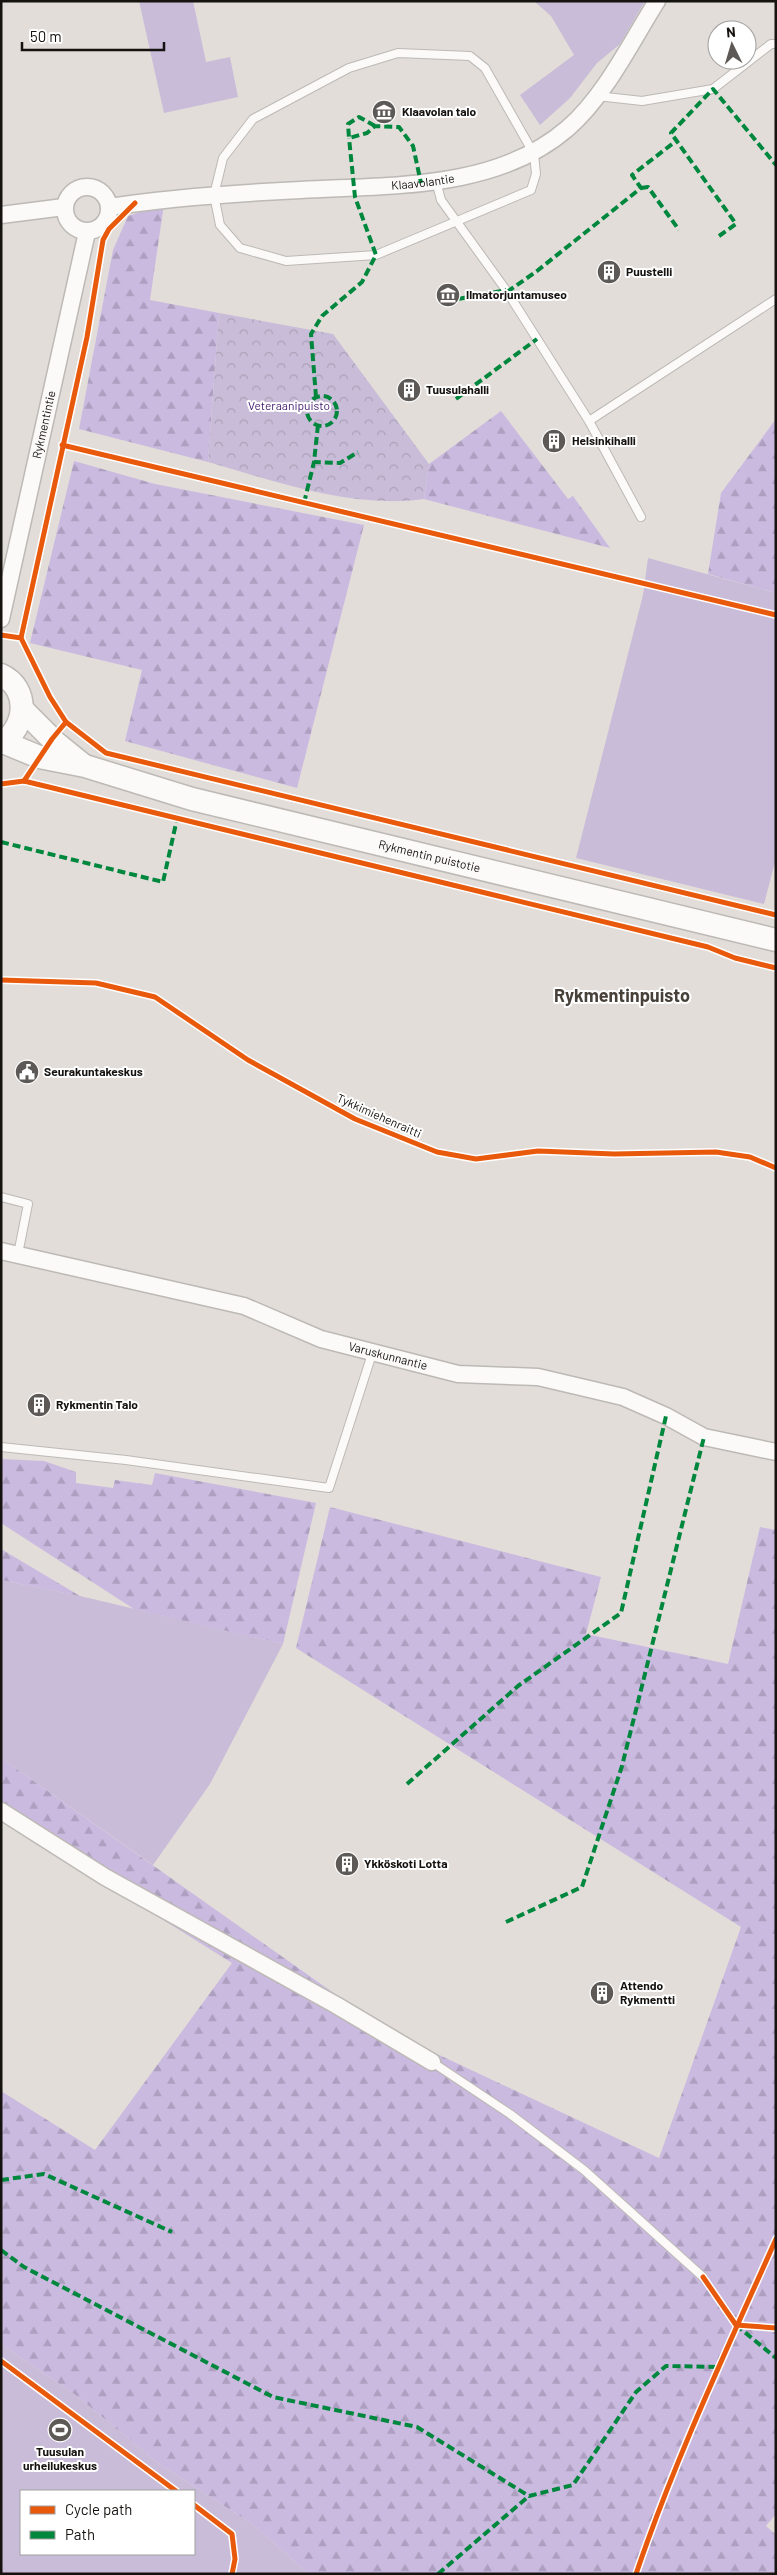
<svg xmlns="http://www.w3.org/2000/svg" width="777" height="2575" viewBox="0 0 777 2575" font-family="Barlow,sans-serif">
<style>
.green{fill:#c8bcd8;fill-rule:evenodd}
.forest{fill:url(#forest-firs)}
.park{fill:url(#park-crowns)}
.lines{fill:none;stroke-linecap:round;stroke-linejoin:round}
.lane-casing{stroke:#bdb9b5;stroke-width:10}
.street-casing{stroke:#bdb9b5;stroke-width:19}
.secondary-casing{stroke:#bdb9b5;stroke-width:25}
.lane{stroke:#fbfaf9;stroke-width:8}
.street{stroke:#fbfaf9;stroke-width:16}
.secondary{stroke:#fbfaf9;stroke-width:22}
.quiet{stroke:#00873e;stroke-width:4;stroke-dasharray:8 4;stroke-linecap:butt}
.cycleway-casing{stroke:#fff;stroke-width:8}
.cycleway{stroke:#e8590c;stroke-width:5}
.labels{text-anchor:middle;stroke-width:4;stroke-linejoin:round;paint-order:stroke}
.poi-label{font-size:12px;font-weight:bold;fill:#15120f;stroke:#fff;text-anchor:start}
.street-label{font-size:12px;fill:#15120f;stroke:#fff}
.park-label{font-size:12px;fill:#40196c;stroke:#fff}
.district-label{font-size:18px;font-weight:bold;fill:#48413a;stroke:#fff}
</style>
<defs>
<pattern id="forest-firs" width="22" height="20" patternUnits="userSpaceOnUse" patternTransform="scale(1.25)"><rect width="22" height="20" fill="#cabae0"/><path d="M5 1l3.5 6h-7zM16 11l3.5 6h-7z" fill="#ad9fbf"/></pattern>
<pattern id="park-crowns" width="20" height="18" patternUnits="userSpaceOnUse" patternTransform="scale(1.25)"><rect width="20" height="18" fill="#c8bcd8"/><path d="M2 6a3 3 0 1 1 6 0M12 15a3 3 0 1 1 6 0" fill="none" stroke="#aba1b8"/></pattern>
</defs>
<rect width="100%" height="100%" fill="#e2ddd9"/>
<!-- green -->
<g class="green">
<path d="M139,1H193L206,62L230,57L238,97L164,113Z"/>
<path d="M534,1H645L620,44L597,63L570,98L540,125L520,95L574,55L551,16Z"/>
<path d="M648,558L776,593V858L764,904L576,858L643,595Z"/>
<path d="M1,1580L80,1596L283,1644L210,1784L153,1865L1,1758Z"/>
<path d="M1,2344L77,2396L159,2464L251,2523L309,2574H1ZM21,2491H194V2554H21Z"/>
</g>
<!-- forest -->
<g class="forest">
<path d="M164,204L150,300L219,313L208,462L79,429L113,250L128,216Z"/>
<path d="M501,411L568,499L573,496L610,548L424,499L429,464Z"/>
<path d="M776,419V593L708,574L721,493Z"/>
<path d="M74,461L155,484L364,525L297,788L125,741L142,670L30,643Z"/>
<path d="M1,1459L44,1461L76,1472V1483L113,1488L115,1480L152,1485L155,1473L316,1503L283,1644L134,1609L1,1523Z"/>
<path d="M330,1507L601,1577L586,1634L728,1664L760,1527L776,1530V2514L766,2526L776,2535V2574H309L251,2523L159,2464L77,2396L1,2344V2091L95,2150L232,1963L1,1818V1758L386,2030L659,2158L741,1927L296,1648Z"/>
<path d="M1,1549L80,1596L1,1580Z"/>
</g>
<!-- park -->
<path class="park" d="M219,313L333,334L429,464L424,499C351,509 278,482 208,462Z"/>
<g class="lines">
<!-- lane casing -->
<g class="lane-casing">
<g id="lane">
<path d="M398,53L470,56L485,68L534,154L536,174L531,190L376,255L286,261L240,248L220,225L214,195L223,158L253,119L349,68Z"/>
<path d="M597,96L642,101L713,89L771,44H776"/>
<path d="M436,181L441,200L506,290L589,421L641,517"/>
<path d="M589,421L776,299"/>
<path d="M1,1197L28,1204L18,1254"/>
<path d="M1,1447L126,1460L329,1488L372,1354"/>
<path d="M432,2062L510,2114L584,2170L703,2277"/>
</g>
</g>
<!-- street casing -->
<g class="street-casing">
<g id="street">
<circle cx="87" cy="209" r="22"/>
<path id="s1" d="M109,207C173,197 237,193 301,190C391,185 497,190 568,128C605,96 631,42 657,1"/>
<path d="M1,215L64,207"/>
<path id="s2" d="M1,619L87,232"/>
<path id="s3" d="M1,1251L244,1306L321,1339L458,1374L538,1377L623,1397L666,1416L704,1437L776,1452"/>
<path d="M1,1811L105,1877L336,2005L432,2062"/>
</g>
</g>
<!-- secondary casing -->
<g class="secondary-casing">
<g id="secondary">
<path d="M1,675C30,688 27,728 1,743"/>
<path d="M22,709L56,743L82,764"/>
<path id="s4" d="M3,742L39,757L85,766L192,799L776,940"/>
</g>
</g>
<!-- lane -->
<use href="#lane" class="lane"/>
<!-- street -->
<use href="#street" class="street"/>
<!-- secondary -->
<use href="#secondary" class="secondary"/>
<!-- quiet -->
<g class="quiet">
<path d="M375,126L359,117L348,124L349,138L367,133L375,126L399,127L413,146L421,183"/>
<path d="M641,188L648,187L679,230"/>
<path d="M719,236L736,224L671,133L713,89L776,165"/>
<path d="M507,292L537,271L641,188L632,175L676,141"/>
<path d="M458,299L506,290"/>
<circle cx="322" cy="411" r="15"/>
<path d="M316,397L311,334L322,316L362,282L376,255L355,197L349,138"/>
<path d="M456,399L537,339"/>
<path d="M318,425L314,462L340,463L358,452"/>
<path d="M304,503L314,462"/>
<path d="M1,842L163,882L177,819"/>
<path d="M407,1784L518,1686L621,1613L666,1416"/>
<path d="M506,1922L582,1887L622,1766L704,1437"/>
<path d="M1,2180L44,2174L172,2232"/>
<path d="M1,2250L24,2267L273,2397L417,2427L529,2496L573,2485L636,2392L666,2366L718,2367"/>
<path d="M736,2325L776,2358"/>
<path d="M438,2574L529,2496"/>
</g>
<!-- cycleway casing -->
<g class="cycleway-casing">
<g id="cycleway">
<path d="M62,445L776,615"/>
<path d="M1,635L21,638L50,697L66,722L106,753L776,915"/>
<path d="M21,638L87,337L103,240L109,229L135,203"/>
<path d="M24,781L52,739L66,722"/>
<path d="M1,784L24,781L708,947L735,958L776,968"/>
<path d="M1,980L96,983L155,997L248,1060L355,1119L437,1152L476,1159L538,1151L614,1154L716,1152L750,1157L776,1168"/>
<path d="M703,2277L736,2325L776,2328"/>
<path d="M1,2361L176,2491"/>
<path d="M194,2505L232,2534L235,2559L232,2574"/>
<path d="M636,2574C675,2459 727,2349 776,2239"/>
</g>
</g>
<!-- cycleway -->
<use href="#cycleway" class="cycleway"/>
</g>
<!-- icons -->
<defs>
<g id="museum-disc" transform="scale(1.25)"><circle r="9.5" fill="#5d5956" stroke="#fff"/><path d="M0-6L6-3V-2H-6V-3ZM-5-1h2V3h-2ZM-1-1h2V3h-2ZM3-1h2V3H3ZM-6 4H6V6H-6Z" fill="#fff"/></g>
<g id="building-disc" transform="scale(1.25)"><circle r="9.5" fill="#5d5956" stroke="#fff"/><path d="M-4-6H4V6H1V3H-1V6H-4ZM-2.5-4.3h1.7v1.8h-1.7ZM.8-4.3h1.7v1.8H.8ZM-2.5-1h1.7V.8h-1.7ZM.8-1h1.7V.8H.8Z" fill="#fff"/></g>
<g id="civic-disc" transform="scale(1.25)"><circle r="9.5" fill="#5d5956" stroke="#fff"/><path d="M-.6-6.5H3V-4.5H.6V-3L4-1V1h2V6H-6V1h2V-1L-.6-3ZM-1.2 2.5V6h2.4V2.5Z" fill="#fff"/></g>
<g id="stadium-disc" transform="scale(1.25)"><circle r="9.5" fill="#5d5956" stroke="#fff"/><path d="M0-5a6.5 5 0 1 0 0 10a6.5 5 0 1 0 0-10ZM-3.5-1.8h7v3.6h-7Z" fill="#fff"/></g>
</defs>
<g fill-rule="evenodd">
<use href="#museum-disc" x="384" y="112"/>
<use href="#building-disc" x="609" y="272"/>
<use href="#museum-disc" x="448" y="295"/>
<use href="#building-disc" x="409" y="390"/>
<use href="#building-disc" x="554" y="441"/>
<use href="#civic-disc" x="27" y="1072"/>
<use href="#building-disc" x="39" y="1405"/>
<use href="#building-disc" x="347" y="1864"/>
<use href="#building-disc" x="602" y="1993"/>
<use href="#stadium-disc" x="60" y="2430"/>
</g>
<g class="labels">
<!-- poi labels -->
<g class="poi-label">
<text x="402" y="116">Klaavolan talo</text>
<text x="626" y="276">Puustelli</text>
<text x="466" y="299">Ilmatorjuntamuseo</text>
<text x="426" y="394">Tuusulahalli</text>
<text x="572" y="445">Helsinkihalli</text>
<text x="44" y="1076">Seurakuntakeskus</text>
<text x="56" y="1409">Rykmentin Talo</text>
<text x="364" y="1868">Ykköskoti Lotta</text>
<text x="620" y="1990">Attendo<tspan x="620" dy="14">Rykmentti</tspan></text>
<text x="60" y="2456" text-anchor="middle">Tuusulan<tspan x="60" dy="14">urheilukeskus</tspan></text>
</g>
<!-- street labels -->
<g class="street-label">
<text dy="4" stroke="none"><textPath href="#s1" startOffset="315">Klaavolantie</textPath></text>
<text dy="4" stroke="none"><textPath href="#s2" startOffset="199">Rykmentintie</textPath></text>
<text dy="4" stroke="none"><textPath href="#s4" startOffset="442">Rykmentin puistotie</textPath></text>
<text transform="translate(379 1116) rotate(24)" y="4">Tykkimiehenraitti</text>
<text dy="4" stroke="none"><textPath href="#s3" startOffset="402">Varuskunnantie</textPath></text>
</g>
<!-- park labels -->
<g class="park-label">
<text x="289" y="410">Veteraanipuisto</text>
</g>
<!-- district labels -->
<g class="district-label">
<text x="622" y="1002">Rykmentinpuisto</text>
</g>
</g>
<!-- border -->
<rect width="777" height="2575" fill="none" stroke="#15120f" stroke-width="5"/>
<!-- legend -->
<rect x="20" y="2490" width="175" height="65" fill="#ffffff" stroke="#a1a09f"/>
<rect x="30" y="2506" width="25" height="8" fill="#e8590c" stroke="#a1a09f"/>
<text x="65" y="2515" font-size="15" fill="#15120f">Cycle path</text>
<rect x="30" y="2531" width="25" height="8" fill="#00873e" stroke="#a1a09f"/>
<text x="65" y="2540" font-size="15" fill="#15120f">Path</text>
<!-- north arrow -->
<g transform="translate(732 45) rotate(355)"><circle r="24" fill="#ffffff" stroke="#a1a09f"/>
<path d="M0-4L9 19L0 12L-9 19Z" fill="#5d5956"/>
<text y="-8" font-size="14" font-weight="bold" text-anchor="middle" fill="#15120f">N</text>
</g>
<!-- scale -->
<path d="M22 42v8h142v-8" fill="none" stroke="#15120f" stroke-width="2.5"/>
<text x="30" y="42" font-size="15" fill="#15120f" stroke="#ffffff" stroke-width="4" paint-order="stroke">50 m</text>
</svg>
